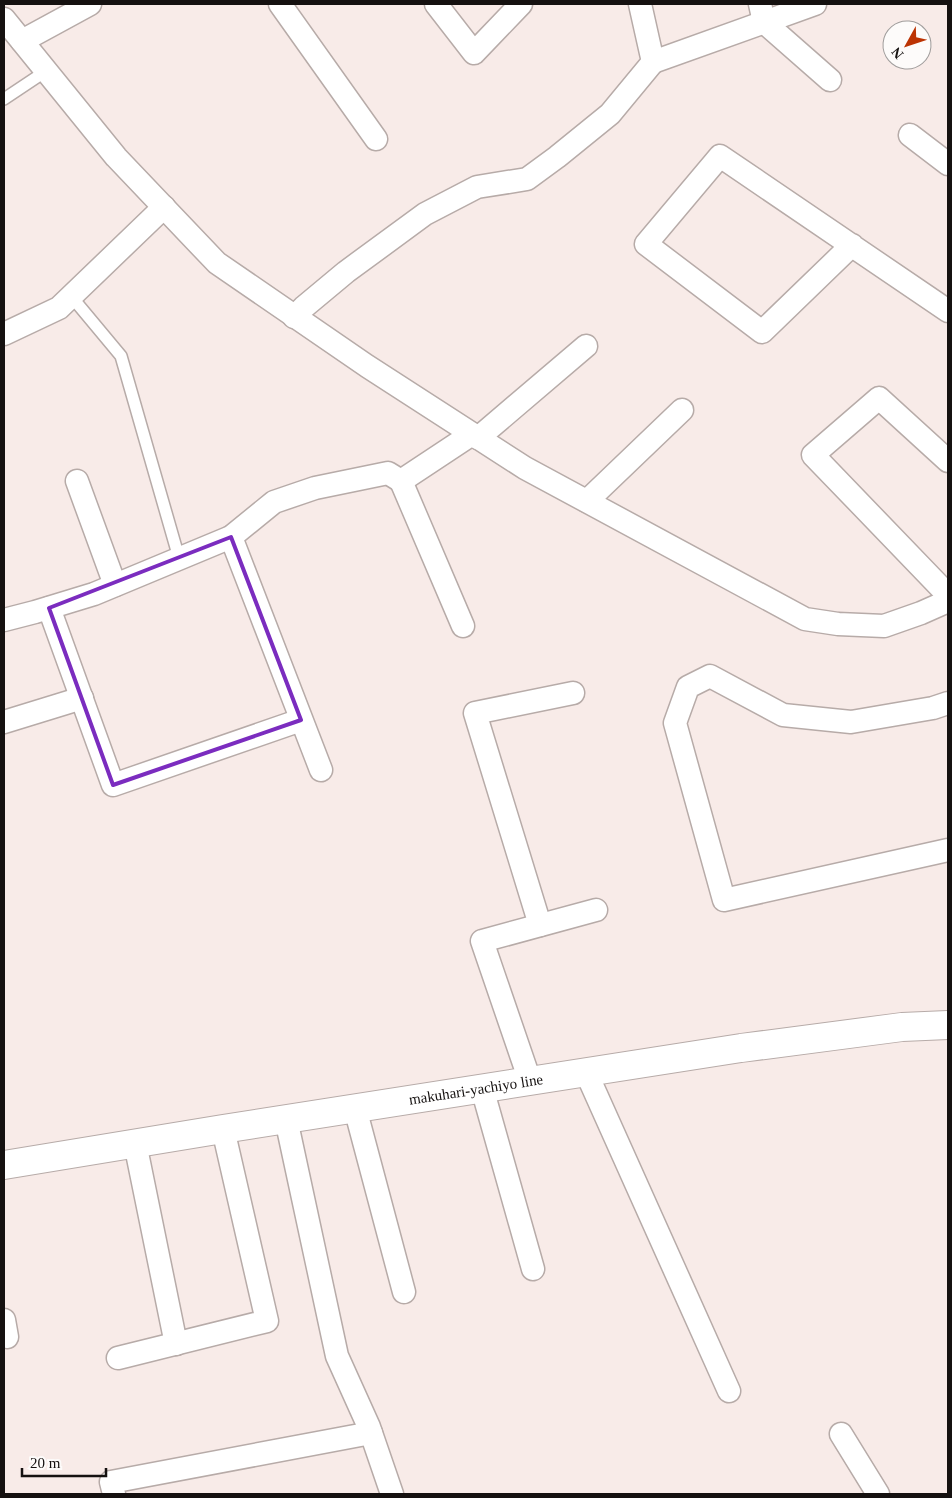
<svg xmlns="http://www.w3.org/2000/svg" width="952" height="1498" viewBox="0 0 952 1498" font-family="'Times New Roman',serif">
<style>
.lines{fill:none;stroke-linecap:round;stroke-linejoin:round}
.lane-casing{stroke:#b7aba8;stroke-width:14}
.street-casing{stroke:#b7aba8;stroke-width:25}
.secondary-casing{stroke:#b7aba8;stroke-width:30}
.lane{stroke:#fff;stroke-width:11}
.street{stroke:#fff;stroke-width:22}
.secondary{stroke:#fff;stroke-width:28}
.marked{fill:none;stroke:#7b2cbf;stroke-width:4;stroke-linejoin:round}
.labels{text-anchor:middle;stroke-width:4;stroke-linejoin:round;paint-order:stroke}
.street-label{font-size:15px;fill:#151110;stroke:#fdfbfa}
</style>
<rect width="100%" height="100%" fill="#f8ebe8"/>
<g class="lines">
<!-- lane casing -->
<g class="lane-casing">
<g id="lane">
<path d="M4,99L46,71"/>
<path d="M71,296L121,356L179,558"/>
</g>
</g>
<!-- street casing -->
<g class="street-casing">
<g id="street">
<path d="M280,4L376,139"/>
<path d="M436,4L474,53L521,4"/>
<path d="M760,4L764,22L830,80"/>
<path d="M4,19L116,157L217,263L367,366L525,468L805,619L838,624L884,626L921,613L948,601"/>
<path d="M22,41L90,4"/>
<path d="M653,62L815,4"/>
<path d="M910,135L948,164"/>
<path d="M852,245L762,332L646,244L720,156L948,311"/>
<path d="M294,317L304,307L346,272L425,214L477,187L527,179L557,157L610,114L653,62L640,4"/>
<path d="M4,334L59,308L164,207"/>
<path d="M478,438L586,346"/>
<path d="M948,461L879,398L813,455L948,595"/>
<path d="M77,481L115,585"/>
<path d="M401,481L463,626"/>
<path d="M587,501L682,410"/>
<path d="M231,537L321,770"/>
<path d="M49,608L113,785L301,720"/>
<path d="M4,620L35,612L94,594L231,537L274,502L315,488L388,473L401,481L472,434"/>
<path d="M948,703L933,708L851,722L783,715L710,676L688,687L675,723L724,900L948,850"/>
<path d="M4,722L82,698"/>
<path d="M540,925L475,713L573,693"/>
<path d="M586,1072L729,1391"/>
<path d="M530,1081L482,941L596,910"/>
<path d="M482,1088L533,1269"/>
<path d="M355,1108L404,1292"/>
<path d="M286,1119L337,1356L369,1427L392,1494"/>
<path d="M135,1143L176,1344"/>
<path d="M4,1320L7,1337"/>
<path d="M118,1358L267,1321L223,1129"/>
<path d="M841,1434L878,1494"/>
<path d="M114,1494L111,1482L371,1433"/>
</g>
</g>
<!-- secondary casing -->
<g class="secondary-casing">
<g id="secondary">
<path id="s1" d="M4,1165L223,1129L741,1048L902,1027L948,1025"/>
</g>
</g>
<!-- lane -->
<use href="#lane" class="lane"/>
<!-- street -->
<use href="#street" class="street"/>
<!-- secondary -->
<use href="#secondary" class="secondary"/>
</g>
<!-- marked area -->
<path class="marked" d="M231,537L301,720L113,785L49,608Z"/>
<g class="labels">
<!-- street labels -->
<g class="street-label">
<text dy="5" stroke="none"><textPath href="#s1" startOffset="478">makuhari-yachiyo line</textPath></text>
</g>
</g>
<!-- border -->
<rect width="952" height="1498" fill="none" stroke="#151110" stroke-width="10"/>
<!-- north arrow -->
<g transform="translate(907 45) rotate(230)"><circle r="24" fill="#fdfbfa" stroke="#a09d9c"/>
<path d="M0-4L9 19L0 12L-9 19Z" fill="#bc3303"/>
<text y="-8" font-size="14" font-weight="bold" text-anchor="middle" fill="#151110">N</text>
</g>
<!-- scale -->
<path d="M22 1468v8h84v-8" fill="none" stroke="#151110" stroke-width="2.5"/>
<text x="30" y="1468" font-size="15" fill="#151110" stroke="#fdfbfa" stroke-width="4" paint-order="stroke">20 m</text>
</svg>
